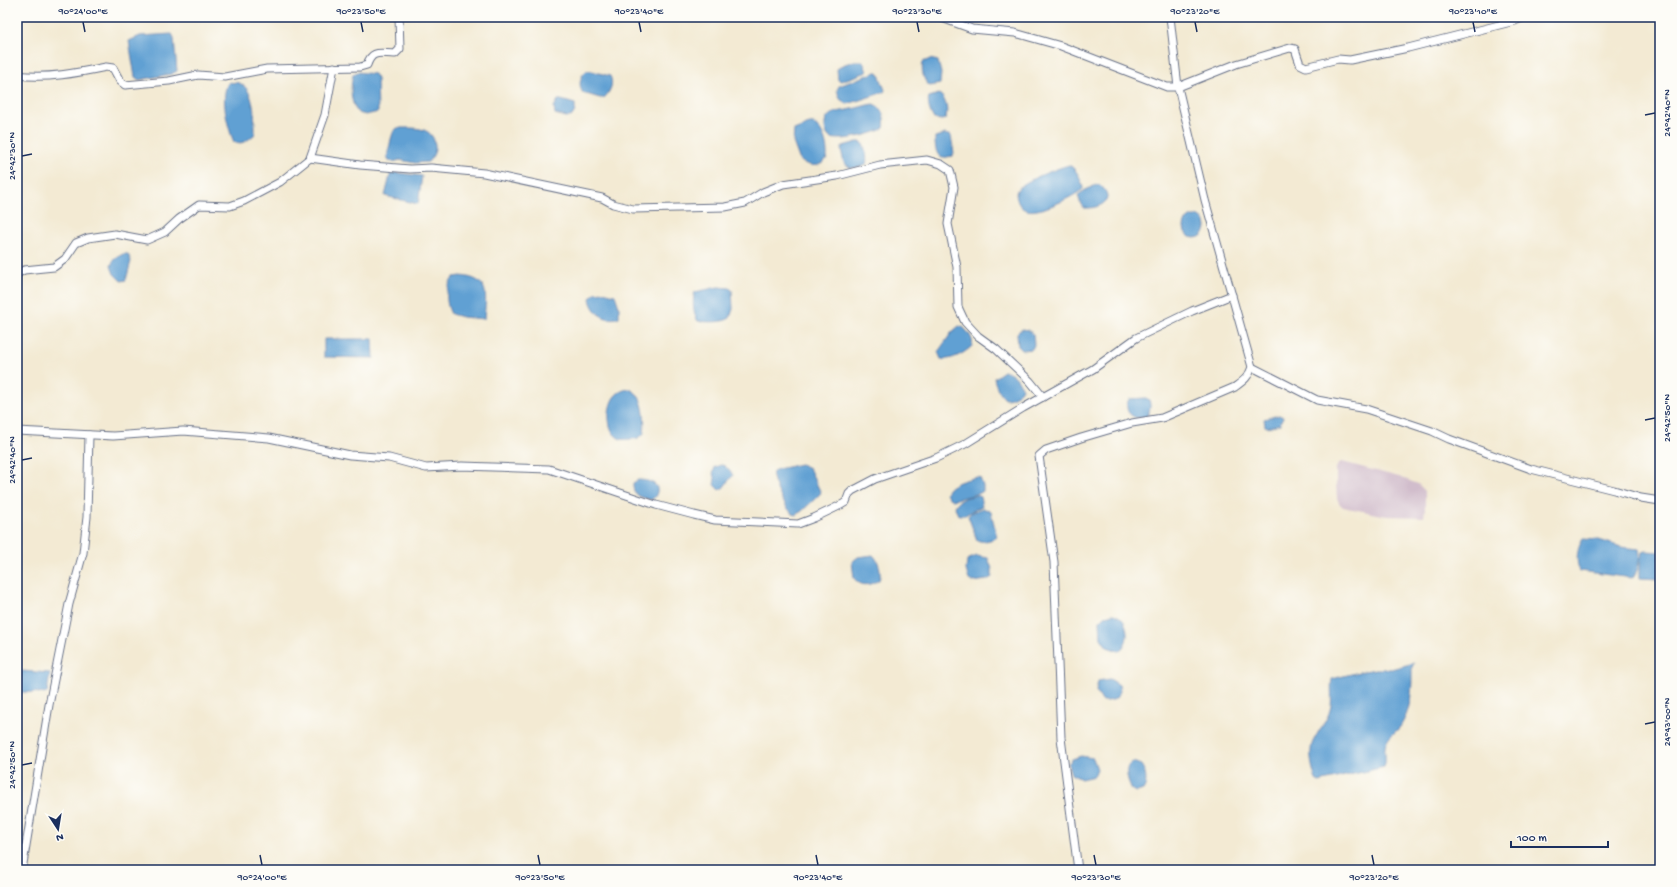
<svg xmlns="http://www.w3.org/2000/svg" width="1677" height="887" viewBox="0 0 1677 887" font-family="'Gochi Hand',sans-serif">
<style>
.industrial{fill:#d1bdcc}
.water{fill:#61a0d3;stroke:#3e6898}
.lines{fill:none;stroke-linecap:round;stroke-linejoin:round}
.minor-casing{stroke:#677087;stroke-width:9}
.minor{stroke:#fff;stroke-width:7}
.ticks{fill:none;stroke:#1b2f5e;stroke-width:1.5}
.neatline{fill:none;stroke:#1b2f5e;stroke-width:1.5}
.ticks-label{font-size:10px;text-anchor:middle;fill:#1b2f5e}
</style>
<rect width="100%" height="100%" fill="#fdfcf7"/>
<filter id="ink" filterUnits="userSpaceOnUse"><feTurbulence type="fractalNoise" baseFrequency=".025" numOctaves="2"/><feDisplacementMap in="SourceGraphic" scale="8" xChannelSelector="R" yChannelSelector="G"/><feConvolveMatrix kernelMatrix="1 2 1 2 8 2 1 2 1" color-interpolation-filters="sRGB"/></filter>
<filter id="wash" filterUnits="userSpaceOnUse"><feTurbulence type="fractalNoise" baseFrequency=".012" numOctaves="4" result="noise"/><feDisplacementMap in="SourceGraphic" scale="16" xChannelSelector="R" yChannelSelector="G"/><feGaussianBlur stdDeviation="0.9" result="paint"/><feColorMatrix in="noise" values="0 0 0 0 0 0 0 0 0 0 0 0 0 0 0 0 0 1.4 0 .05"/><feComposite in="paint" operator="in"/></filter>
<g filter="url(#wash)">
<rect width="100%" height="100%" fill="#f3ead3"/>
<!-- industrial -->
<path class="industrial" d="M1342,462L1399,477L1418,484L1425,491V509L1424,517L1387,516L1343,507L1339,503L1337,498L1336,482V468L1339,463Z"/>
<!-- water -->
<g class="water">
<path d="M172,34L174,38L177,71L171,74L139,80L135,77L129,41L140,36Z"/>
<path d="M930,59L938,61L941,73L940,84L930,86C923,82 921,69 923,62Z"/>
<path d="M854,61H863L867,72L841,81L838,80L837,69L845,64Z"/>
<path d="M586,71H592L610,76C614,84 610,92 604,98H600L583,93C578,86 580,76 586,71Z"/>
<path d="M357,72L374,74L377,79L378,112L366,115L358,113C350,102 350,88 353,75Z"/>
<path d="M876,72H878L885,90L884,92L851,103L847,104L840,99L837,90L839,86Z"/>
<path d="M229,82C232,83 236,82 239,83C255,88 255,121 255,134C248,140 243,145 234,142C228,129 219,94 229,82Z"/>
<path d="M939,94C946,98 949,112 945,119L942,120L934,119C930,113 927,104 929,97Z"/>
<path d="M558,100H561L575,104V111L572,116L566,117L555,114L554,107Z"/>
<path d="M873,104C882,106 886,119 884,128C875,134 838,143 829,137C826,134 825,129 825,125C825,111 841,112 851,109C859,108 865,105 873,104Z"/>
<path d="M809,124H814C824,131 828,147 827,158C820,169 809,166 800,161L793,142L794,130Z"/>
<path d="M399,128C414,128 433,126 435,145C436,152 432,158 428,162L415,163L400,160L393,162L389,160L387,157C390,148 390,137 395,129Z"/>
<path d="M945,134L951,136L954,153L952,156L942,158C935,154 935,145 935,137Z"/>
<path d="M857,142H862C865,148 868,157 866,164L861,167L851,168L844,163L841,149L843,146Z"/>
<path d="M1069,165C1076,168 1083,182 1083,189C1073,197 1039,214 1027,210C1022,209 1020,206 1018,202C1017,199 1015,194 1017,190C1023,181 1058,168 1069,165Z"/>
<path d="M391,172L422,176L418,204L385,196Z"/>
<path d="M1096,185H1100C1117,200 1100,209 1084,208L1081,205L1078,195L1087,189Z"/>
<circle cx="1195" cy="227" r="11"/>
<path d="M123,254H128L131,261L126,280L121,281L114,274L111,266L114,259Z"/>
<path d="M461,276C491,279 486,295 484,319L462,317L451,314C445,302 445,287 454,277Z"/>
<path d="M718,287L730,288L732,290L733,309L730,318C722,323 708,322 698,321C693,314 692,300 695,292Z"/>
<path d="M603,292L615,295L619,307V317C605,323 592,312 590,298L595,293Z"/>
<path d="M959,326L963,327C968,332 974,339 972,346C965,353 951,361 941,359L938,352L952,332Z"/>
<path d="M1023,329L1028,330L1033,334L1034,345L1032,349L1022,350L1018,346L1017,333L1019,331Z"/>
<path d="M324,339H373L374,358L324,357Z"/>
<path d="M1004,371C1014,372 1019,380 1022,389C1019,395 1012,399 1005,399C1000,394 995,385 994,378Z"/>
<path d="M628,389C644,391 646,420 644,433C640,438 637,439 630,439C627,439 624,440 621,439C606,434 606,407 615,396C618,392 623,390 628,389Z"/>
<path d="M1146,398L1149,400C1151,406 1150,411 1147,416C1134,422 1122,412 1129,399Z"/>
<path d="M1279,415L1283,417L1280,424L1267,427L1265,426L1264,419Z"/>
<path d="M801,464L809,468L821,493L802,511L795,515C787,513 770,479 773,471L778,469Z"/>
<path d="M721,465L725,466L733,475L723,488L719,490L714,485L715,479L713,474L715,467Z"/>
<path d="M978,477L980,478L983,486V491L980,493L953,500L949,498L946,493C949,483 968,479 978,477Z"/>
<path d="M638,480C646,480 659,482 657,492C656,496 654,498 651,500C641,497 632,496 633,483Z"/>
<path d="M978,495L980,497L982,506L965,515H958L955,507C957,498 970,497 978,495Z"/>
<path d="M983,508L991,512L997,537C991,540 983,543 977,540L968,516L971,513Z"/>
<path d="M1583,539L1599,540L1621,547L1639,549C1641,558 1638,572 1632,578L1580,571C1575,561 1577,548 1583,539Z"/>
<path d="M1646,551L1660,552V579L1640,578V563L1642,552Z"/>
<path d="M873,555C879,561 882,572 879,580C871,585 861,588 854,578L852,562L858,557Z"/>
<path d="M977,556L988,558L992,569V577L987,580L973,582L969,580L966,570L967,560Z"/>
<path d="M1113,614C1129,617 1132,642 1119,651L1107,647L1101,638L1100,621L1105,616Z"/>
<path d="M1414,663L1412,667C1412,689 1412,708 1400,727C1395,733 1389,736 1386,743C1383,750 1387,759 1384,767L1319,782L1316,780C1312,768 1307,750 1315,738C1320,728 1327,721 1330,710C1333,701 1330,689 1332,679L1359,672L1376,669H1391Z"/>
<path d="M21,671L50,673L47,693L20,692Z"/>
<path d="M1110,679L1119,685L1120,691C1116,701 1112,701 1102,701L1096,691L1098,681Z"/>
<path d="M1081,756L1093,758L1097,769L1094,776L1081,779L1071,774L1068,764L1072,759Z"/>
<path d="M1133,762L1141,765C1146,772 1148,783 1143,790L1137,792L1132,790C1128,781 1122,767 1133,762Z"/>
</g>
</g>
<g filter="url(#ink)">
<g class="lines">
<!-- minor casing -->
<g class="minor-casing">
<g id="minor">
<path d="M939,17L972,29L1015,33L1061,46L1167,87H1178L1236,64L1290,48L1295,49L1300,64L1306,67L1338,59L1350,60L1408,48L1515,21L1524,17"/>
<path d="M17,75C47,79 77,73 106,67L113,68L120,81L125,85L169,81L198,75L225,77L267,69L360,67L367,65C372,49 381,54 395,54L400,49L399,17"/>
<path d="M310,158L360,165L410,169L431,168L484,173L602,198L613,204L633,209L725,207L745,203L763,192L783,184L837,176L880,165L927,160L941,164L950,170L954,187L948,224L957,267L958,307L965,322L978,336L996,349L1030,381L1043,397"/>
<path d="M17,274L24,270L54,267L65,259L76,243L88,238L115,234L147,240L165,232L179,219L199,205L230,206L244,201L280,182L310,158L325,115L334,67"/>
<path d="M1252,367L1317,400L1366,409L1432,431L1449,439L1531,469L1614,490L1641,498L1660,501"/>
<path d="M17,431L113,436L183,431L269,438L350,455L389,458L426,468L462,466L549,469L656,505L694,515L715,520L798,524L814,518L841,505L846,502L849,494L852,491L875,479L936,458L965,444L1023,408L1093,369L1136,338L1192,311L1232,295"/>
<path d="M22,870L49,705L69,604L83,553L87,517L89,435"/>
<path d="M1078,870L1061,738L1054,562L1039,456L1046,450L1081,438L1132,423L1162,418L1235,387C1243,381 1249,377 1252,367L1205,200L1178,87L1170,17"/>
</g>
</g>
<!-- minor -->
<use href="#minor" class="minor"/>
</g>
</g>
<!-- ticks -->
<path class="ticks" d="M83,22L85,32M361,22L363,32M639,22L641,32M917,22L919,32M1195,22L1197,32M1473,22L1475,32M1645,115L1655,113M22,156L32,154M1645,420L1655,418M22,460L32,458M1645,724L1655,722M22,765L32,763M260,855L262,865M538,855L540,865M816,855L818,865M1094,855L1096,865M1372,855L1374,865"/>
<!-- margin -->
<rect width="1677" height="887" fill="none" stroke="#fdfcf7" stroke-width="44"/>
<!-- north arrow -->
<g transform="translate(58 829) rotate(168)" stroke="#fdfcf7" stroke-width="3" paint-order="stroke">
<path d="M0-3L7 15L0 10L-7 15Z" fill="#1b2f5e"/>
<text y="-6" font-size="11" font-weight="bold" text-anchor="middle" fill="#1b2f5e">N</text>
</g>
<!-- scale -->
<path d="M1511 841v6h97v-6" fill="none" stroke="#1b2f5e" stroke-width="2"/>
<text x="1517" y="841" font-size="12" fill="#1b2f5e" stroke="#fdfcf7" stroke-width="3" paint-order="stroke">100 m</text>
<rect x="22" y="22" width="1633" height="843" class="neatline"/>
<g class="ticks-label">
<text x="83" y="14">90°24'00"E</text>
<text x="361" y="14">90°23'50"E</text>
<text x="639" y="14">90°23'40"E</text>
<text x="917" y="14">90°23'30"E</text>
<text x="1195" y="14">90°23'20"E</text>
<text x="1473" y="14">90°23'10"E</text>
<text transform="translate(1666 113) rotate(-90)" y="4">24°42'40"N</text>
<text transform="translate(11 156) rotate(-90)" y="4">24°42'30"N</text>
<text transform="translate(1666 418) rotate(-90)" y="4">24°42'50"N</text>
<text transform="translate(11 460) rotate(-90)" y="4">24°42'40"N</text>
<text transform="translate(1666 722) rotate(-90)" y="4">24°43'00"N</text>
<text transform="translate(11 765) rotate(-90)" y="4">24°42'50"N</text>
<text x="262" y="880">90°24'00"E</text>
<text x="540" y="880">90°23'50"E</text>
<text x="818" y="880">90°23'40"E</text>
<text x="1096" y="880">90°23'30"E</text>
<text x="1374" y="880">90°23'20"E</text>
</g>
</svg>
